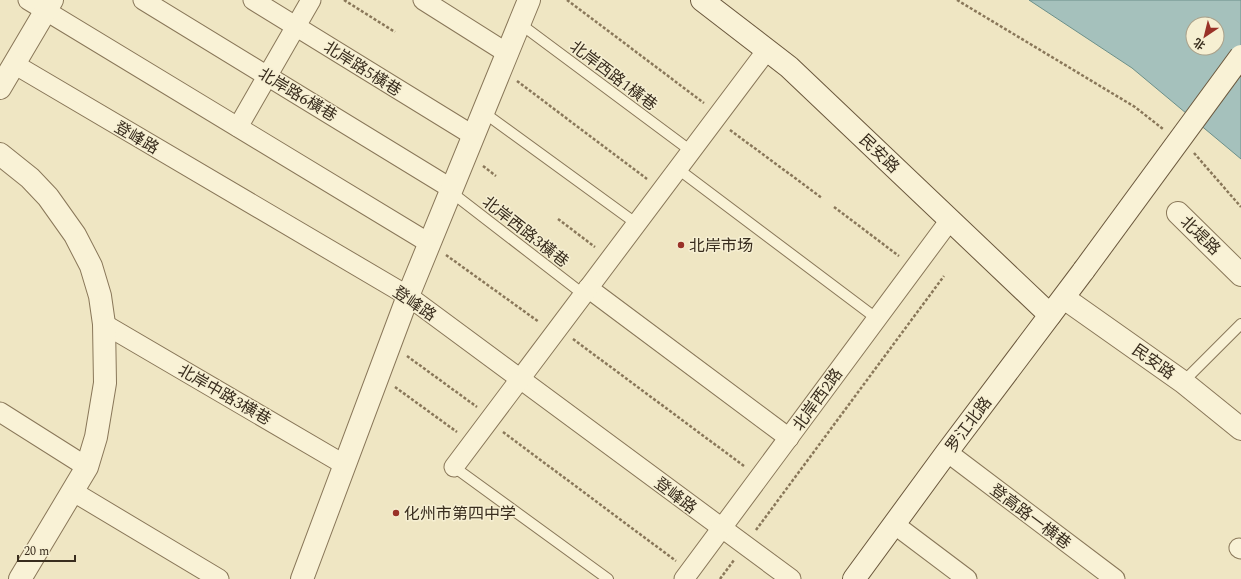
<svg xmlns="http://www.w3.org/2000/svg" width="1241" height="579" viewBox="0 0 1241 579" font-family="Spectral,'Noto Sans SC',serif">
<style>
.water{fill:#a5c1bc;stroke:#6c908a;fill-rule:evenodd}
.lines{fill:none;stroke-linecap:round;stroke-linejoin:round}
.service-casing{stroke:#897759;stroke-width:12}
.minor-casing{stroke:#897759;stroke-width:21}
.tertiary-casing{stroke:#897759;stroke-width:24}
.secondary-casing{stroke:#6b583d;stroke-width:24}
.path{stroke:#897759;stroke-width:2.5;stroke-dasharray:3 2;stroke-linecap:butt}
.service{stroke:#f9f2d6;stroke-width:10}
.minor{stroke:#f9f2d6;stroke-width:19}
.tertiary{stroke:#f9f2d6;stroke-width:22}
.secondary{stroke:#f9f2d6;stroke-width:22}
.secondary-bridge-casing{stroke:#6b583d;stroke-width:24;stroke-linecap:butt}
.secondary-bridge{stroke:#f9f2d6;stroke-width:22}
.poi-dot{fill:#993228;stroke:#f6efd2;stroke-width:1.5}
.labels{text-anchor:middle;stroke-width:3;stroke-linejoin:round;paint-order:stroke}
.street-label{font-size:16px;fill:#392d1e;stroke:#f6efd2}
.poi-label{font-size:16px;fill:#392d1e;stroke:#f6efd2;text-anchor:start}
</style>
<rect width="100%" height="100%" fill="#efe6c3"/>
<!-- water -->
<path class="water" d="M1029,0H1241V159L1132,68ZM1193,24H1217V48H1193Z"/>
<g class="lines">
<!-- service casing -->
<g class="service-casing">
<g id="service">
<path d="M519,23L691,151"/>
<path d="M483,112L637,224"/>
<path d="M678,169L876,318"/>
<path d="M451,192L583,294"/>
<path d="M1183,382L1241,324"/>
<path d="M454,467L608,579"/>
</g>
</g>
<!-- minor casing -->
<g class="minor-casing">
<g id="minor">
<path d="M28,0L429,243"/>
<path d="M143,0L452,189"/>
<path d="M253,0L474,136"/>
<path d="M423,0L507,53"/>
<path d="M14,64L408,296L791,579"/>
<path d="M238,127L311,0"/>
<path d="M588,288L789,438"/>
<path d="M104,324L345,465"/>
<path d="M0,412L87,467"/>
<path d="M947,452L1115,579"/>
<path d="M454,467L767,50"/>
<path d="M72,491L219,579"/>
<path d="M894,524L967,579"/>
<path d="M1239,548L1241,549"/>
<path d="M684,579L950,220"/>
</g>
</g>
<!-- tertiary casing -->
<g class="tertiary-casing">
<g id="tertiary">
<path d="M0,88L52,0"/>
<path d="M0,154L30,178L48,197L75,235L91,266L100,296L104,324L105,383L96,437L87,467L20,579"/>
<path d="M1178,213L1241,275"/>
<path d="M1064,298L1183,382L1241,429"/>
<path d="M302,579L408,296L529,0"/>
</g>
</g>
<!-- secondary casing -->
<g class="secondary-casing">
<g id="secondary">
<path d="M702,0L789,67L1050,315"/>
<path d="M854,579L947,452L1084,270"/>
</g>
</g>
<!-- path -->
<g class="path">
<path d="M344,0L395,32"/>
<path d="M567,0L704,103"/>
<path d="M957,0L1135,107L1163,129"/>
<path d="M517,81L647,179"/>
<path d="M730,130L822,198"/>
<path d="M1194,153L1241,207"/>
<path d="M483,166L496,176"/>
<path d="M834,207L899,256"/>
<path d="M558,219L595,247"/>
<path d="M446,255L539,322"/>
<path d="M573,339L744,466"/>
<path d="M407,356L477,407"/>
<path d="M395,387L457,432"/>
<path d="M503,432L676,561"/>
<path d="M756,530L944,276"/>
<path d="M720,579L734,560"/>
</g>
<!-- service -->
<use href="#service" class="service"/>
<!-- minor -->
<use href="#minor" class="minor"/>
<!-- tertiary -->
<use href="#tertiary" class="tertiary"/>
<!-- secondary -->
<use href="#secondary" class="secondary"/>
<!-- secondary-bridge casing -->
<g class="secondary-bridge-casing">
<path id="secondary-bridge" d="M1084,270L1241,56"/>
</g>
<!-- secondary-bridge -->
<use href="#secondary-bridge" class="secondary-bridge"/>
</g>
<!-- markers -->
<g class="poi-dot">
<circle cx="681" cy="245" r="4"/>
<circle cx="396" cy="513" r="4"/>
</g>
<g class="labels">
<!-- street labels -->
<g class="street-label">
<text transform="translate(363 68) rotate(32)" y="6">北岸路5橫巷</text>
<text transform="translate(614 75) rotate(37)" y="6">北岸西路1橫巷</text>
<text transform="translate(298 94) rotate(31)" y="6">北岸路6橫巷</text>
<text transform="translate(137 137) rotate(30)" y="6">登峰路</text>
<text transform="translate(880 153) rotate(44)" y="6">民安路</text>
<text transform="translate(526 231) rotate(38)" y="6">北岸西路3橫巷</text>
<text transform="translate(1201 235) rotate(44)" y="6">北堤路</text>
<text transform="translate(415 303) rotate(34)" y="6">登峰路</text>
<text transform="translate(1154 361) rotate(35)" y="6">民安路</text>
<text transform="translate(225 394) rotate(30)" y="6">北岸中路3横巷</text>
<text transform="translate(817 399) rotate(-54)" y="6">北岸西2路</text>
<text transform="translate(968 424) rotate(-53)" y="6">罗江北路</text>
<text transform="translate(676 495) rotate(37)" y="6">登峰路</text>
<text transform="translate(1031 516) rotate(37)" y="6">登高路一横巷</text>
</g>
<!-- poi labels -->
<g class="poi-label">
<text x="689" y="251">北岸市场</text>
<text x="404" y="519">化州市第四中学</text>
</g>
</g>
<!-- north arrow -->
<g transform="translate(1205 36) rotate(215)"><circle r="19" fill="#f6efd2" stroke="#aaa18a"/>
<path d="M0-3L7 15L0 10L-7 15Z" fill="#993228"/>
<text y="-6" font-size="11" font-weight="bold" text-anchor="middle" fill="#392d1e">北</text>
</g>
<!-- scale -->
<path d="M18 555v6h57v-6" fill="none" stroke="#392d1e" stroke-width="2"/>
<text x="24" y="555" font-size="12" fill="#392d1e" stroke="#f6efd2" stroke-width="3" paint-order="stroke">20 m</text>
</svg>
